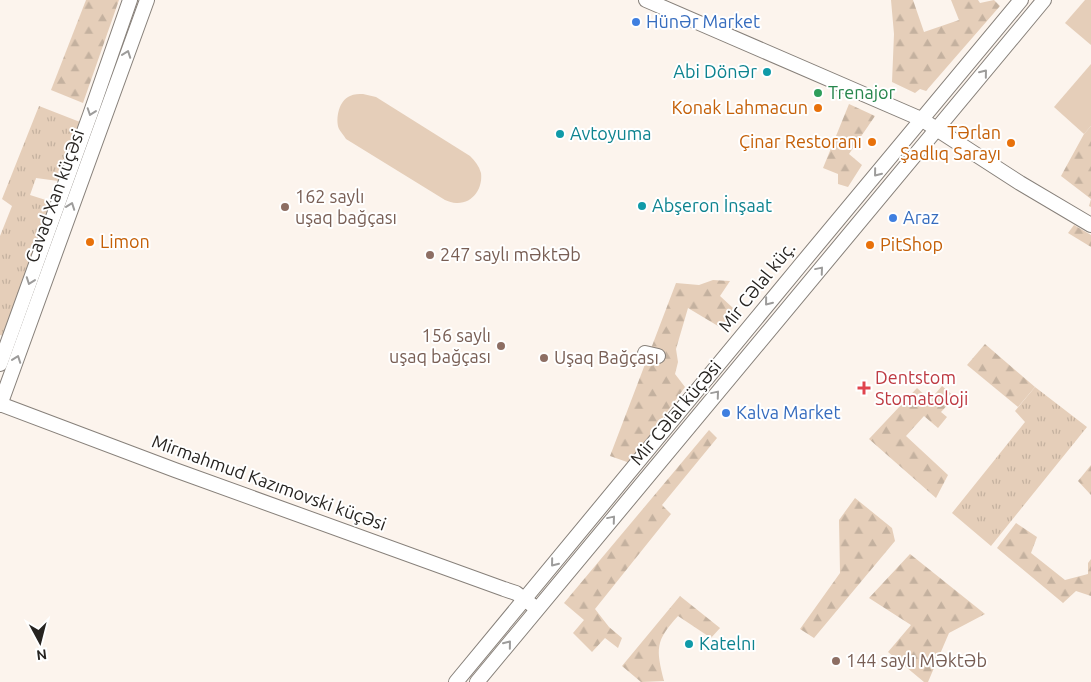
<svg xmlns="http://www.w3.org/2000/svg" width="1091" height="682" viewBox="0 0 1091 682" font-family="Ubuntu,sans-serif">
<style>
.grass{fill:url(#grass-tufts)}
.forest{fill:url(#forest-firs)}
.pitch{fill:#e5ceb9}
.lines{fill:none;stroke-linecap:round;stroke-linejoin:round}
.minor-casing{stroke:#87807a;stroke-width:16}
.minor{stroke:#fff;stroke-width:14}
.oneway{stroke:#9d9c9b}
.shop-dot{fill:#3f7fe0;stroke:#fff;stroke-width:2}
.culture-dot{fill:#0f9aa8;stroke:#fff;stroke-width:2}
.leisure-dot{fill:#2e9e5b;stroke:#fff;stroke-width:2}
.food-dot{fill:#e8710a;stroke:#fff;stroke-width:2}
.education-dot{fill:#8d6e63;stroke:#fff;stroke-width:2}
.health-dot{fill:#e0444e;stroke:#fff;stroke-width:2}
.labels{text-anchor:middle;stroke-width:4;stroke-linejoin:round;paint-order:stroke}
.shop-label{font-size:18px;fill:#366cbe;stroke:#fff;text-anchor:start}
.culture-label{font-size:18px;fill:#0d838f;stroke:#fff;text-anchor:start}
.leisure-label{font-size:18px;fill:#27864d;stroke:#fff;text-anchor:start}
.food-label{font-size:18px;fill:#c56008;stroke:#fff;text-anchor:end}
.street-label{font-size:18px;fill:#262320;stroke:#fff}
.education-label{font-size:18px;fill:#785e54;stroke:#fff;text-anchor:start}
.health-label{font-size:18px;fill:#be3a42;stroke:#fff;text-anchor:start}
</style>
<defs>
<pattern id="grass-tufts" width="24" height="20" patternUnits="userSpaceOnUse" patternTransform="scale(1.25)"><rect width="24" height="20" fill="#e5ceb9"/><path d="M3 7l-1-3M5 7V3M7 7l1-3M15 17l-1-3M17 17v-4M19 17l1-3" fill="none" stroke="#c4b19f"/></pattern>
<pattern id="forest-firs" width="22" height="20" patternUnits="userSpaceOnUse" patternTransform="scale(1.25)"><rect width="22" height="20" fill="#e5ceb9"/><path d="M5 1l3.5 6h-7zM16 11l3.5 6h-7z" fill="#c4b19f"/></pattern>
</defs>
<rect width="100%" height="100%" fill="#fcf4ed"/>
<!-- grass -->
<g class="grass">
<path d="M39,106L80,122L58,181L36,178L30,195L52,202L4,336L0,335V236L12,206L2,199Z"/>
<path d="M1035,387L1087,427L991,546L952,513L1025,422L1015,411Z"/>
</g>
<!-- forest -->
<g class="forest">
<path d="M86,0H119L83,103L51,90Z"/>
<path d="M891,0H913L924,32L959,20L951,0H978L980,3L994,0L1000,6L926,91L920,89L915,93L892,82L894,34Z"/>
<path d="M849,104L875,116L849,154L862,165L848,187L838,184V174L823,168Z"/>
<path d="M1091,126V207L1089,206L1091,199L1061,176L1084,134Z"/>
<path d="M1074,225L1091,235V247L1068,233Z"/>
<path d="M713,280L730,281L720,296L733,308L723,329L688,308L676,349L678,362L675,374L685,387L630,463L610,456L676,283L699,285Z"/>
<path d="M985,344L1035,387L1018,407L967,365Z"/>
<path d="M942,386L955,397L941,412L947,417L938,428L924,416L906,436L948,475L936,498L869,439L917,388L930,400Z"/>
<path d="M709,430L717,438L662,505L671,514L595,609L609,627L622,638L618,648L605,638L592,652L573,633L584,620L564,603Z"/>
<path d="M1091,465V495L1078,481Z"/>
<path d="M855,498L892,528L895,541L814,638L800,629L840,573L839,520Z"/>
<path d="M1016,523L1037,537L1031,553L1065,580L1088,574V563L1091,559V596L1076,591L1063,603L997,548Z"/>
<path d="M910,554L985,614L949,633L928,682H924L888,652L911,625L869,598Z"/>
<path d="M680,596L720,628L711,638L678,616C655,641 656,649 664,681L641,682L622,666Z"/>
</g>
<!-- pitch -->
<g class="pitch">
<path d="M1085,0H1091V45L1065,23Z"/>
<path d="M1091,64V126L1084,134L1054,107Z"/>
<path d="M363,94L376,97L470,156C475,161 479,166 481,173C483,188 473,204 456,203C453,203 448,201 445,200L346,139C344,136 341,132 339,129C335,119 339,100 350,96C354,94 359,94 363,94Z"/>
</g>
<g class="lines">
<!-- minor casing -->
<g class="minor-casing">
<g id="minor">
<path d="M646,0L921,119L1020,183L1091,225"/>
<path d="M645,353L658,356"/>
<path d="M0,364L90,115L130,0"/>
<path d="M0,404L175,470L504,589L516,593L532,605"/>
<path d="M0,405L147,0"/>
<path d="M456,682C645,455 831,226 1021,0"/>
<path d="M477,682L1044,0"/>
</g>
</g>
<!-- minor -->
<use href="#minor" class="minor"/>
</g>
<!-- one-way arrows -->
<defs><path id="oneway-chevron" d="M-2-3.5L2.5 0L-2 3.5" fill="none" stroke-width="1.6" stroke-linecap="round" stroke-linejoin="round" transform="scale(1.25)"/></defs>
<g class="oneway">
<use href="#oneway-chevron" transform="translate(127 54) rotate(-70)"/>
<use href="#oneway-chevron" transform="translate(984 73) rotate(-51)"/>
<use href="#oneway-chevron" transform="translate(91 112) rotate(109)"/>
<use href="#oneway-chevron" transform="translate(877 173) rotate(129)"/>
<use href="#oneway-chevron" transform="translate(71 206) rotate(-70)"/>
<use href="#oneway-chevron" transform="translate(820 270) rotate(-50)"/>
<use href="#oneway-chevron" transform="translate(30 281) rotate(110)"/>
<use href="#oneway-chevron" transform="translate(768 302) rotate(129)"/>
<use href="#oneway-chevron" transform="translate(17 359) rotate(-70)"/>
<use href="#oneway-chevron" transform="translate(716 394) rotate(-50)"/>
<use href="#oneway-chevron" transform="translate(612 519) rotate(-50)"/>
<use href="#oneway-chevron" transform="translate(554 563) rotate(129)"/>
<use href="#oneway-chevron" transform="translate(508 644) rotate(-51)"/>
</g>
<!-- markers -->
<g class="shop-dot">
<circle cx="636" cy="22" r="5"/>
<circle cx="893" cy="218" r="5"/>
<circle cx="726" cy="413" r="5"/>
</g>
<g class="culture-dot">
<circle cx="767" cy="72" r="5"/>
<circle cx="560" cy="134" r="5"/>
<circle cx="642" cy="206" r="5"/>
<circle cx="689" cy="644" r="5"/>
</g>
<circle class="leisure-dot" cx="818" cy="93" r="5"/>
<g class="food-dot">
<circle cx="818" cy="108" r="5"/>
<circle cx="872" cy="142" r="5"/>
<circle cx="1011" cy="143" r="5"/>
<circle cx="90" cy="242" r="5"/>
<circle cx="870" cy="245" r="5"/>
</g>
<g class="education-dot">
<circle cx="285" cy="207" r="5"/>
<circle cx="430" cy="255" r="5"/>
<circle cx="501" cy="346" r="5"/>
<circle cx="544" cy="358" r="5"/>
<circle cx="836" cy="661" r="5"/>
</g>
<path class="health-dot" d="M861.5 380.5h5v5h5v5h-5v5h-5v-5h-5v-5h5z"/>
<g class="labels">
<!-- shop labels -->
<g class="shop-label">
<text x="646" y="28">Hünər Market</text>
<text x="903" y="224">Araz</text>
<text x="736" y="419">Kalva Market</text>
</g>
<!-- culture labels -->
<g class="culture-label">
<text x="757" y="78" text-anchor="end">Abi Dönər</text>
<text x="570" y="140">Avtoyuma</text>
<text x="652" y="212">Abşeron İnşaat</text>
<text x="699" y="650">Katelnı</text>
</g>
<!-- leisure labels -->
<g class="leisure-label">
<text x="828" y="99">Trenajor</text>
</g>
<!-- food labels -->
<g class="food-label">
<text x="808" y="114">Konak Lahmacun</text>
<text x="1001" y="139">Tərlan<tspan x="1001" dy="21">Şadlıq Sarayı</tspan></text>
<text x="862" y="148">Çinar Restoranı</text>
<text x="100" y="248" text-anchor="start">Limon</text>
<text x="880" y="251" text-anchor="start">PitShop</text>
</g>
<!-- street labels -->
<g class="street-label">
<text transform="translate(55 196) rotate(-70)" y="6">Cavad Xan küçəsi</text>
<text transform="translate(757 287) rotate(-51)" y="6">Mir Cəlal küç.</text>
<text transform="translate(676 413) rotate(-50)" y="6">Mir Cəlal küçəsi</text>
<text transform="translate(269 483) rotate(20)" y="6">Mirmahmud Kazımovski küçəsi</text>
</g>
<!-- education labels -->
<g class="education-label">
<text x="295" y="203">162 saylı<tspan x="295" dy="21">uşaq bağçası</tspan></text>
<text x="440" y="261">247 saylı məktəb</text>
<text x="491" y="342" text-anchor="end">156 saylı<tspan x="491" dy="21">uşaq bağçası</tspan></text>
<text x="554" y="364">Uşaq Bağçası</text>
<text x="846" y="667">144 saylı Məktəb</text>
</g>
<!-- health labels -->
<g class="health-label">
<text x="875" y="384">Dentstom<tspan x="875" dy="21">Stomatoloji</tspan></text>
</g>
</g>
<!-- north arrow -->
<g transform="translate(40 642) rotate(173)" stroke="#ffffff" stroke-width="4" paint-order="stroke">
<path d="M0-4L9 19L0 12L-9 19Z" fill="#262320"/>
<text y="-8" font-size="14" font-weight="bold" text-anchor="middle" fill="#262320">N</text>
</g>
</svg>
